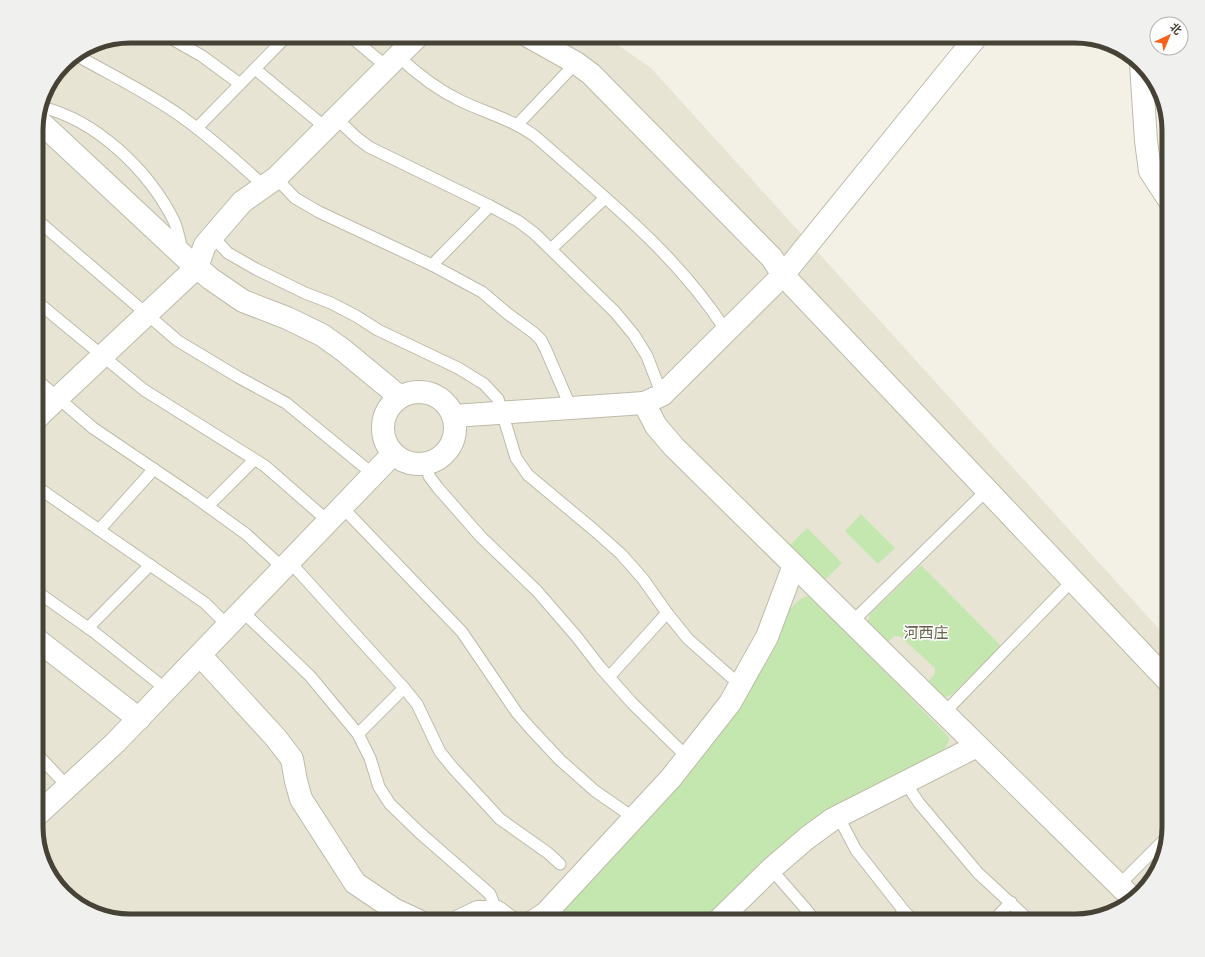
<svg xmlns="http://www.w3.org/2000/svg" width="1205" height="957" viewBox="0 0 1205 957" font-family="Overpass,'Noto Sans SC',sans-serif">
<style>
.residential{fill:#e7e4d4}
.green{fill:#c4e7af}
.lines{fill:none;stroke-linecap:round;stroke-linejoin:round}
.lane-casing{stroke:#bebba9;stroke-width:13}
.street-casing{stroke:#bebba9;stroke-width:24}
.lane{stroke:#fff;stroke-width:11}
.street{stroke:#fff;stroke-width:22}
.labels{text-anchor:middle;stroke-width:3;stroke-linejoin:round;paint-order:stroke}
.quarter-label{font-size:15px;fill:#68624d;stroke:#fff}
.rim{fill:none;stroke:#464236;stroke-width:5}
</style>
<rect width="100%" height="100%" fill="#f3f1e6"/>
<!-- residential -->
<path class="residential" d="M130,36H605L651,68L1169,640V827L1162,863L1146,889L1116,911L1075,921H130L94,914L68,898L46,869L36,833V124L46,88L68,60L94,43Z"/>
<!-- green -->
<g class="green">
<path d="M861,514L895,548L878,564L845,531Z"/>
<path d="M807,528L842,563L825,580L790,545Z"/>
<path d="M921,565L1001,646L954,693L944,698L926,684L935,674V668L901,637L894,636L887,643L868,625V621L870,614Z"/>
<path d="M806,596L813,597L945,733L949,738L948,743L941,755L710,921H546L784,618C790,609 796,601 806,596Z"/>
</g>
<g class="lines">
<!-- lane casing -->
<g class="lane-casing">
<g id="lane">
<path d="M167,36L202,56L240,84"/>
<path d="M350,36L387,67"/>
<path d="M76,55C111,75 149,93 182,117C211,138 238,162 264,186"/>
<path d="M398,56C418,75 436,89 461,101C486,113 514,120 536,137C604,197 677,254 726,331"/>
<path d="M255,69L326,128"/>
<path d="M41,107C97,120 149,171 174,221C178,230 180,241 182,251"/>
<path d="M336,118L357,138L369,147L490,206L518,221L534,233L615,312L634,335L647,356L662,395"/>
<path d="M517,125L576,63"/>
<path d="M197,128L287,36"/>
<path d="M276,178L295,198L319,212L432,265L482,292L508,314L534,333L541,340L546,350L571,408"/>
<path d="M36,219L178,341L238,377L286,403L374,475"/>
<path d="M212,236L228,253L256,269L305,293L331,303L356,316L378,330L458,368L484,384L498,399L516,458L528,475L594,530L621,554L643,579L667,613L688,639L740,685"/>
<path d="M551,249L605,198"/>
<path d="M432,265L490,206"/>
<path d="M36,301L144,390L265,466L328,521"/>
<path d="M36,379L93,428L192,495L246,534L283,568"/>
<path d="M427,464L429,476L438,488L481,537L537,591L576,636L600,667L632,703L687,757"/>
<path d="M36,486L50,496L205,603L228,626"/>
<path d="M208,506L254,460"/>
<path d="M342,507L462,632L517,713L531,729L560,760L595,791L634,818"/>
<path d="M99,530L154,469"/>
<path d="M290,562L404,688L417,704L440,752L453,768L500,819L548,853L560,864"/>
<path d="M36,591L94,632L167,690"/>
<path d="M242,611L310,676L358,734L370,758L379,787L390,804L420,833L490,894L497,912"/>
<path d="M852,622L987,490"/>
<path d="M88,628L150,565"/>
<path d="M609,677L667,613"/>
<path d="M944,713L1073,580"/>
<path d="M358,734L404,688"/>
<path d="M36,753L68,787"/>
<path d="M905,782L919,803L978,873L1030,921"/>
<path d="M838,816L856,850L904,911L914,921"/>
<path d="M771,869L805,908L815,921"/>
<path d="M1119,885L1167,837"/>
<path d="M895,921L904,911"/>
<path d="M993,921L1011,902"/>
</g>
</g>
<!-- street casing -->
<g class="street-casing">
<g id="street">
<path d="M528,36L576,63L591,74L772,258L783,275L1169,682"/>
<path d="M1141,64L1146,141L1150,171L1169,200"/>
<path d="M37,119L188,260L211,279L243,301L287,318L322,335L343,350L400,397"/>
<circle cx="419" cy="428" r="36"/>
<path d="M644,403L656,426L674,447L1133,899"/>
<path d="M453,416L644,403L662,395L783,275L977,36"/>
<path d="M36,419L46,409L197,267L205,245L242,202L276,178L418,36"/>
<path d="M36,639L139,719"/>
<path d="M200,655L276,738L292,759L296,781L301,799L355,883L395,910L419,921"/>
<path d="M36,816L115,743L393,454"/>
<path d="M459,921L478,912H497L509,921"/>
<path d="M534,921L546,913L671,778L730,703L767,637L794,565"/>
<path d="M718,921L771,869L807,838L833,819L977,746"/>
</g>
</g>
<!-- lane -->
<use href="#lane" class="lane"/>
<!-- street -->
<use href="#street" class="street"/>
</g>
<g class="labels">
<!-- quarter labels -->
<g class="quarter-label">
<text x="926" y="638">河西庄</text>
</g>
</g>
<!-- crop -->
<path d="M0 0H1205V957H0ZM130 43H1075A87 87 0 0 1 1162 130V827A87 87 0 0 1 1075 914H130A87 87 0 0 1 43 827V130A87 87 0 0 1 130 43Z" fill="#f0f0ef" fill-rule="evenodd"/>
<path class="rim" d="M130 43H1075A87 87 0 0 1 1162 130V827A87 87 0 0 1 1075 914H130A87 87 0 0 1 43 827V130A87 87 0 0 1 130 43Z"/>
<!-- north arrow -->
<g transform="translate(1169 36) rotate(44)"><circle r="19" fill="#ffffff" stroke="#b5b3af"/>
<path d="M0-3L7 15L0 10L-7 15Z" fill="#f76119"/>
<text y="-6" font-size="11" font-weight="bold" text-anchor="middle" fill="#464236">北</text>
</g>
</svg>
